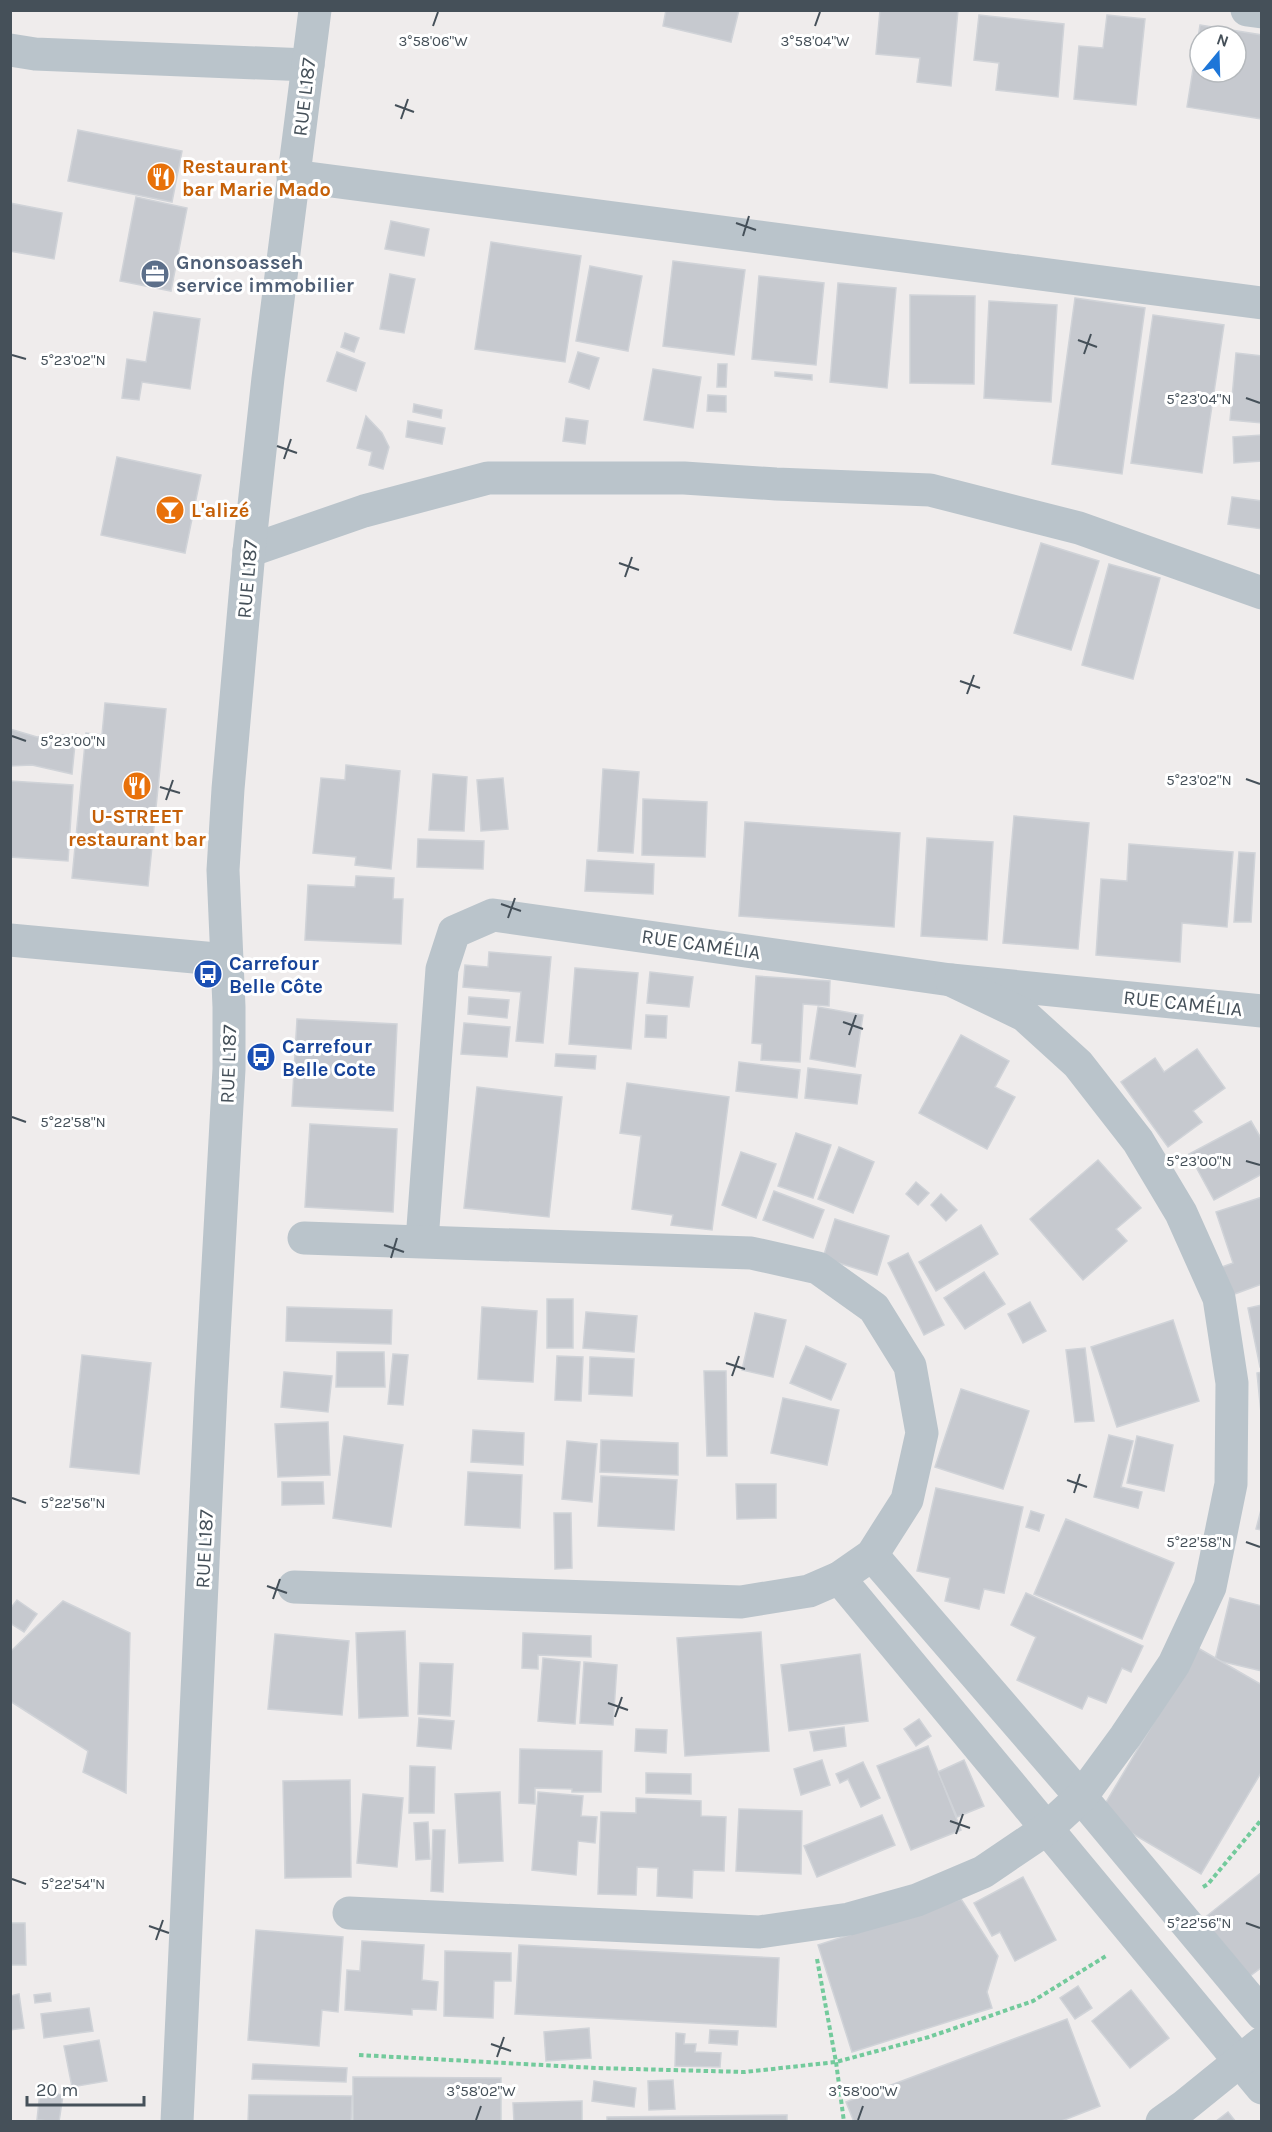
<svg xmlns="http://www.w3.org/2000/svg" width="1272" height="2132" viewBox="0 0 1272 2132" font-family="Karla,sans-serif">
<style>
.building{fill:#c6c9cf;stroke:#d0d3d8;stroke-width:1.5;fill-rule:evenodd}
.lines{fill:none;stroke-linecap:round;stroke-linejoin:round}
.path{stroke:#73ca9c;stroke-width:4;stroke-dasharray:4.5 3;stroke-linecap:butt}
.minor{stroke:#bac4cb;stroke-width:33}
.tertiary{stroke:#bac4cb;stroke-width:33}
.ticks{fill:none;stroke:#455059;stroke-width:2}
.labels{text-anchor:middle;stroke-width:6;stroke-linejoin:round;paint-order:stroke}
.street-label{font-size:20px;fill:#455059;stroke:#fff}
.food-label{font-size:20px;font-weight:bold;fill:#c56008;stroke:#fff;text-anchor:start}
.service-label{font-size:20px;font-weight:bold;fill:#4e5e75;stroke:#fff;text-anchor:start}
.transit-label{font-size:20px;font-weight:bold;fill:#164399;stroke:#fff;text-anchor:start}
.ticks-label{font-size:15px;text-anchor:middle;fill:#455059;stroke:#fff;stroke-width:6;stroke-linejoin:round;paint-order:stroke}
</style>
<rect width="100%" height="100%" fill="#efecec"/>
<!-- building -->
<g class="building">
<path d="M666,10H739L731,42L663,26Z"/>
<path d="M880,10H958L951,86L917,82L920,58L876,54Z"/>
<path d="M979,15L1064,24L1058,97L996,90L999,63L974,60Z"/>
<path d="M1107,15L1145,19L1136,105L1074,99L1079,46L1103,48Z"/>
<path d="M1200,25L1262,35V119L1187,107ZM1200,36H1236V72H1200Z"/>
<path d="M78,130L182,151L172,202L68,181Z"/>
<path d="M136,197L187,208L171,291L120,281Z"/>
<path d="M10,203L62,213L54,259L10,251Z"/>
<path d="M391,221L429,229L424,256L385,249Z"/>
<path d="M491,242L581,256L565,362L475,349Z"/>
<path d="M673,261L745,270L734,355L663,346Z"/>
<path d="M590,266L642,276L628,351L576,341Z"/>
<path d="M390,274L415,279L404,333L380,329Z"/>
<path d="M759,276L824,283L816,365L752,359Z"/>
<path d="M838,283L896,288L887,388L830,382Z"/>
<path d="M910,295L975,296L974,384L910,383Z"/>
<path d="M1075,298L1145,308L1122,474L1052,464Z"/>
<path d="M989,301L1057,305L1051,402L984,398Z"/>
<path d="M154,312L200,319L190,389L142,382L139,400L122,398L127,359L146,362Z"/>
<path d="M1153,315L1224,325L1202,473L1131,463Z"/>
<path d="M345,333L359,338L354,352L341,347Z"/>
<path d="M337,352L365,363L356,391L327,381Z"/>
<path d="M578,352L599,358L589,389L569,382Z"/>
<path d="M1236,353L1262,356V423L1230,420Z"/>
<path d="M718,364H727L726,387H717Z"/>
<path d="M653,369L701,377L693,428L644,420Z"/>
<path d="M775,372L812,375V380L775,376Z"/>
<path d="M708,395L726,396V412L707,411Z"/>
<path d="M414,404L442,410L441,418L413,412Z"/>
<path d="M366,416L382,433L389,447L383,469L369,465L372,452L357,448Z"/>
<path d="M566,418L588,421L585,444L563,441Z"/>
<path d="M408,421L445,428L442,444L406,437Z"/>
<path d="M1262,435V461L1234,463L1233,437Z"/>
<path d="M117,457L201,475L185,553L101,535Z"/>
<path d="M1232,497L1262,501V529L1228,524Z"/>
<path d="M1041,543L1099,561L1071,650L1014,633Z"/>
<path d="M1109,564L1160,578L1133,679L1082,665Z"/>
<path d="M105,703L166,709L148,886L72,878L86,733L102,735Z"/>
<path d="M10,729L37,737L76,734L72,774L32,765L10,766Z"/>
<path d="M346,765L400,771L391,869L355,865L356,857L313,853L321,778L345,780Z"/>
<path d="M603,769L639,772L633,853L598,851Z"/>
<path d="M433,774L467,777L464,831L429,830Z"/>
<path d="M503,778L508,829L481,831L477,780Z"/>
<path d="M10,781L73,785L68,861L10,857Z"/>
<path d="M643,799L707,802L705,857L642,855Z"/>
<path d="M1014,816L1089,823L1078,949L1003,943Z"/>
<path d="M745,822L900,833L894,927L739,916Z"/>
<path d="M927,838L993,842L987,940L921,936Z"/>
<path d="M418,839L484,841L483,869L417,867Z"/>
<path d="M1129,844L1233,852L1227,927L1182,923L1180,962L1096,955L1101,879L1127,881Z"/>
<path d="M1239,852L1255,853L1251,922H1234Z"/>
<path d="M587,860L654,864L653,894L585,891Z"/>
<path d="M356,876L394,878L393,899H403L401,944L305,940L308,885L355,887Z"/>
<path d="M489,952L551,957L543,1043L516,1041L521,992L463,987L465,965L488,967Z"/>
<path d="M575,968L638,973L631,1049L569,1044Z"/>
<path d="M650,972L693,977L689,1007L647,1003Z"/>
<path d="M756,976L830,981L829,1006L803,1004L800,1062L761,1060L762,1044L752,1043Z"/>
<path d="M469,997L509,1000L507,1018L468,1014Z"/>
<path d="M818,1007L863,1015L855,1067L810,1059Z"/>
<path d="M646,1015L667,1016L666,1038L645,1037Z"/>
<path d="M297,1019L397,1024L393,1111L292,1106Z"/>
<path d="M464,1023L510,1027L507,1057L461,1054Z"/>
<path d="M961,1035L1009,1061L995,1087L1015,1097L987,1149L919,1113Z"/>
<path d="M1197,1049L1225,1088L1193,1111L1202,1122L1168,1147L1121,1082L1155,1058L1164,1072Z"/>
<path d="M556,1054L596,1056L595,1069L555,1066Z"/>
<path d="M739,1062L800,1070L797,1098L736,1091Z"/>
<path d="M808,1068L861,1075L857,1104L805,1098Z"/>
<path d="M627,1083L729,1097L712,1230L671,1225L673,1215L632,1209L641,1136L620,1133Z"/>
<path d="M477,1087L562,1097L549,1217L464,1208Z"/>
<path d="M1251,1121L1262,1140V1174L1214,1200L1189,1154Z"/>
<path d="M310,1124L397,1129L393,1212L305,1207Z"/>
<path d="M796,1133L831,1145L813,1198L778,1186Z"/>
<path d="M839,1147L874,1162L853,1213L818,1199Z"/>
<path d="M741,1152L776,1164L756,1218L722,1205Z"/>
<path d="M1098,1160L1141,1208L1116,1229L1127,1241L1083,1280L1030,1219Z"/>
<path d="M916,1182L929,1193L918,1205L906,1194Z"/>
<path d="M774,1191L824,1210L813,1238L763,1220Z"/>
<path d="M941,1194L957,1210L946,1221L931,1205Z"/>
<path d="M1262,1197V1284L1232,1295L1222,1267L1233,1263L1216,1212Z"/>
<path d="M835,1219L889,1236L877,1275L823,1258Z"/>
<path d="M981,1225L998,1254L936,1291L919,1262Z"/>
<path d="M908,1253L944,1325L924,1335L888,1263Z"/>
<path d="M984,1272L1005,1304L965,1329L944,1298Z"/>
<rect x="547" y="1299" width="26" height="49"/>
<path d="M1030,1302L1046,1331L1023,1343L1008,1314Z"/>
<path d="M1262,1305V1367H1260L1248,1308Z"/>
<path d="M287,1307L392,1310L391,1344L286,1341Z"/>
<path d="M482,1307L537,1311L533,1382L478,1379Z"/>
<path d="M586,1312L637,1316L634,1352L583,1348Z"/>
<path d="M755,1313L786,1320L773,1377L742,1370Z"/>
<path d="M1173,1320L1199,1401L1117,1427L1091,1347Z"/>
<path d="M806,1346L846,1364L831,1400L790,1383Z"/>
<path d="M1085,1348L1094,1421L1075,1422L1066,1350Z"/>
<path d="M337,1352H384L385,1387H336Z"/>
<path d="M393,1354L408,1355L403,1405L388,1404Z"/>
<path d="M82,1355L151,1363L139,1474L70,1467Z"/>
<path d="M557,1356L583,1357L581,1401L555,1400Z"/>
<path d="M590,1357L634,1359L632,1396L589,1394Z"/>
<path d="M704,1371H726L727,1456H707Z"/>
<path d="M284,1372L332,1376L328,1412L281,1407Z"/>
<path d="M1262,1372V1423L1257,1373Z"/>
<path d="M961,1389L1029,1411L1003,1489L935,1467Z"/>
<path d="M783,1398L839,1410L827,1465L771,1453Z"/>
<path d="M328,1422L330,1475L278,1477L275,1424Z"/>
<path d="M473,1430L524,1433L523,1465L471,1462Z"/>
<path d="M1109,1435L1133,1441L1121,1487L1142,1492L1138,1508L1094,1497Z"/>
<path d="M344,1436L403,1445L391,1527L333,1518Z"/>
<path d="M1137,1436L1173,1445L1164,1491L1127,1483Z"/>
<path d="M601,1440L678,1443V1475L600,1472Z"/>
<path d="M567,1441L597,1444L592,1502L562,1499Z"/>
<path d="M468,1472L522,1475L520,1528L465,1525Z"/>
<path d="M601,1476L677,1480L674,1530L598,1526Z"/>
<path d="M282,1482H323L324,1504L282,1505Z"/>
<path d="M736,1484H776V1518L737,1519Z"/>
<path d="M936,1488L1023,1507L1004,1593L984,1589L979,1609L945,1601L950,1578L917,1571Z"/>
<path d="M1262,1506V1530L1256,1529Z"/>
<path d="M1031,1511L1044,1515L1039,1531L1026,1527Z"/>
<path d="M554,1513H571L572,1568L555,1569Z"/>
<path d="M1066,1519L1174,1563L1142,1639L1034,1594Z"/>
<path d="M1026,1593L1143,1646L1131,1672L1122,1668L1106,1703L1088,1696L1082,1709L1017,1680L1036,1637L1011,1625Z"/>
<path d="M1230,1598L1262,1606V1671L1215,1660Z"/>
<path d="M17,1600L37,1614L24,1632L10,1623V1609Z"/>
<path d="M63,1601L130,1633L126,1793L83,1772L88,1751L10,1701V1652Z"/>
<path d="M405,1631L408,1716L359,1718L356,1633Z"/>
<path d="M761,1632L769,1751L685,1756L677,1638Z"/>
<path d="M523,1633L591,1636V1657L538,1655V1669L522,1668Z"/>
<path d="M275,1634L349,1641L342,1715L268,1709Z"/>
<path d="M1198,1648L1262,1685V1771L1201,1874L1099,1814Z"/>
<path d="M860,1654L868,1721L789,1731L781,1665Z"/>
<path d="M543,1658L580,1662L575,1724L538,1721Z"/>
<path d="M584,1662L617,1665L613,1725L580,1723Z"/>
<path d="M420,1663L453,1664L450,1716L418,1714Z"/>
<path d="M419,1718L454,1721L451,1749L417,1746Z"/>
<path d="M919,1719L931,1736L916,1746L904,1729Z"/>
<path d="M844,1727L846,1746L814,1751L810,1732Z"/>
<path d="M636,1729L667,1730L666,1753L635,1751Z"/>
<path d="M928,1746L961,1830L911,1850L877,1766Z"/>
<path d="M520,1749L602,1751L601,1792H572V1789L535,1788V1804L519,1803Z"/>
<path d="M822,1760L830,1785L801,1795L794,1769Z"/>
<path d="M964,1760L984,1806L957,1817L938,1772Z"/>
<path d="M863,1762L880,1798L861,1807L848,1779L840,1783L836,1774Z"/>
<path d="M410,1766L435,1767L434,1813H409Z"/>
<path d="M646,1773L691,1774V1794L646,1793Z"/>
<path d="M350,1780L351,1877L285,1878L283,1781Z"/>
<path d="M500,1792L503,1861L459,1863L455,1794Z"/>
<path d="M538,1792L583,1796L581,1816L597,1817L595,1843L578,1841L576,1875L532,1870Z"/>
<path d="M363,1794L403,1798L397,1867L357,1863Z"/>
<path d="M636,1798L701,1801V1816L726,1817L724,1871L693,1870L692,1898L657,1896L658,1868L637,1867L636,1895L598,1894L601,1812L636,1813Z"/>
<path d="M739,1809L802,1811L801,1874L736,1871Z"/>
<path d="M882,1815L895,1845L817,1877L804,1846Z"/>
<path d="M428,1822L430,1859L416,1860L414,1823Z"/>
<path d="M433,1830H445L443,1892L431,1891Z"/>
<path d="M1262,1872V1967L1250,1976L1203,1919Z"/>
<path d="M1023,1877L1056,1940L1015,1961L1000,1932L992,1936L974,1903Z"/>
<path d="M961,1899L998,1956L987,1992L992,2008L852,2052L818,1945Z"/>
<path d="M10,1923H25L26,1965H10Z"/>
<path d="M256,1930L343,1937L338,2012L322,2010L319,2046L248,2040Z"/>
<path d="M362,1941L424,1945L422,1980L438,1982L436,2010L412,2009V2015L345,2010L347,1970L360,1971Z"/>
<path d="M519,1945L779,1958L776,2027L515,2014Z"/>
<path d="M445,1951L511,1953V1981H494L493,2018L444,2016Z"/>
<path d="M1078,1986L1092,2008L1075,2019L1060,1998Z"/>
<path d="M1131,1990L1169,2038L1130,2068L1092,2021Z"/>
<path d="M50,1993L51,2001L35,2003L34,1995Z"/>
<path d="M19,1994L24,2028L10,2030V1996Z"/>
<path d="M89,2008L93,2031L44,2038L41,2014Z"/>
<path d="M1067,2019L1100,2106L1059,2122H854L846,2102Z"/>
<path d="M589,2028L591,2058L546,2061L544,2032Z"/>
<path d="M710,2030L738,2031L737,2045L709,2043Z"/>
<path d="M676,2033L685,2034L684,2044H696L695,2052L721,2053L720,2067L675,2066Z"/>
<path d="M99,2040L107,2081L72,2087L64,2046Z"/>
<path d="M253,2064L347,2068L346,2082L252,2079Z"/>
<path d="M353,2077L501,2078V2122H353Z"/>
<path d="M673,2080L675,2109L649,2110L648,2081Z"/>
<path d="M594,2081L636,2088L634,2107L592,2101Z"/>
<path d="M40,2091L63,2095L59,2122L37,2120Z"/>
<path d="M249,2095L352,2096L351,2122H248Z"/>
<path d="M582,2101V2122H514L513,2103Z"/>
<path d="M1228,2112L1236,2122H1215Z"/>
<path d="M787,2115V2122H607V2117Z"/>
</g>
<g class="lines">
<!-- path -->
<g class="path">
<path d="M1203,1887L1208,1884L1262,1819"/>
<path d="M817,1959L836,2062L844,2122"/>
<path d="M359,2055L596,2068L745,2072L836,2062L929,2037L1033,2001L1106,1956"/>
</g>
<!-- minor -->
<g class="minor">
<path d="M1247,10L1262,12"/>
<path d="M10,50L35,54L308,65"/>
<path d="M293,176L1262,303"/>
<path d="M249,551L364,511L488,478H684L776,484L930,490L1079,528L1262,593"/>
<path d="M422,1241L442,969L454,932L493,915L951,980L1262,1011"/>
<path d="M872,1555L1081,1797L1262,2014"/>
<path d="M839,1578L1262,2088"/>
<path d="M294,1587L741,1602L809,1591L839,1578L872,1555L907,1500L922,1433L910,1366L874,1308L818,1268L751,1253L304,1238"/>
<path d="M349,1913L759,1932L849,1919L917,1900L983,1872L1045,1830L1081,1797L1125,1737L1174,1664L1210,1587L1231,1484L1232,1383L1219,1298L1181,1213L1138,1141L1078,1064L1024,1015L951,980"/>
<path d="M1162,2122L1183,2107L1262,2043"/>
</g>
<!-- tertiary -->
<g class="tertiary">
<path d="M10,940L227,960"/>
<path d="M177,2122L211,1390L229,1069V1007L223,870L228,789L249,551L268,378L315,10"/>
</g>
</g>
<!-- ticks -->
<path class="ticks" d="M433,26L438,12M815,26L820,12M395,105L414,112M401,119L408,99M736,223L756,230M743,236L749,216M1078,340L1097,347M1084,354L1091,334M12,355L26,359M1246,398L1260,403M277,446L297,453M284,459L291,439M619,563L639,570M625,577L632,557M960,681L980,688M967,694L974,675M12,736L26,741M1246,779L1260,784M160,787L180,793M166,800L173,780M501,904L521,911M508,918L515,898M843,1022L863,1029M849,1035L856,1015M12,1117L26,1122M1246,1161L1260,1165M384,1245L404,1252M391,1258L397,1238M726,1363L745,1369M732,1376L739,1356M1067,1480L1087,1487M1074,1493L1080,1474M12,1498L26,1503M1246,1542L1260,1547M267,1586L287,1593M273,1599L280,1579M608,1703L628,1710M615,1717L622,1697M950,1821L970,1828M956,1834L963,1814M12,1879L26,1884M1246,1923L1260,1928M149,1926L169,1933M156,1940L163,1920M491,2044L511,2051M497,2057L504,2037M476,2120L481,2106M858,2120L863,2106"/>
<!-- icons -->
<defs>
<g id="restaurant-disc" transform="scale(1.5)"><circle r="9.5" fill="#e8710a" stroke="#fff"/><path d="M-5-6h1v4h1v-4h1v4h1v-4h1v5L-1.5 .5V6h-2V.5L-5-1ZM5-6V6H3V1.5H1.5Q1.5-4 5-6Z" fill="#fff"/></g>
<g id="office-disc" transform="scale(1.5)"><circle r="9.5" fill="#5c6f8a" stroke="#fff"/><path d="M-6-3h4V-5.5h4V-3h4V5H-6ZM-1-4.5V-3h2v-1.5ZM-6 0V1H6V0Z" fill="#fff"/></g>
<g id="bar-disc" transform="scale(1.5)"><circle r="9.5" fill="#e8710a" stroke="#fff"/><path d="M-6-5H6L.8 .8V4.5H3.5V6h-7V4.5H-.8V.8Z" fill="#fff"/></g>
<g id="bus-disc" transform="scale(1.5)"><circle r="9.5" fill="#1a4fb4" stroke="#fff"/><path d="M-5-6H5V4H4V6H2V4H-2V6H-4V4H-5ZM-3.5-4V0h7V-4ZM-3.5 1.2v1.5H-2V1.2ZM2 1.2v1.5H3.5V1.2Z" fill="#fff"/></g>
</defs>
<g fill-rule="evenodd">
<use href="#restaurant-disc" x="161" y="177"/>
<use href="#office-disc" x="155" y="274"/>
<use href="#bar-disc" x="170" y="510"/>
<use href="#restaurant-disc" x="137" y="786"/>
<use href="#bus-disc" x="208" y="974"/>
<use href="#bus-disc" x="261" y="1057"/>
</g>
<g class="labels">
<!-- street labels -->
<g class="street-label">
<text transform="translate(304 97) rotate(-83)" y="7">RUE L187</text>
<text transform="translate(247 579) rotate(-85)" y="7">RUE L187</text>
<text transform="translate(701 944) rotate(8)" y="7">RUE CAMÉLIA</text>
<text transform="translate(1183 1003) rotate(6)" y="7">RUE CAMÉLIA</text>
<text transform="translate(228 1064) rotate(-88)" y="7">RUE L187</text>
<text transform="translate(204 1549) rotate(-87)" y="7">RUE L187</text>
</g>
<!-- food labels -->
<g class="food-label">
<text x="182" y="173">Restaurant<tspan x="182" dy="23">bar Marie Mado</tspan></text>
<text x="191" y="517">L'alizé</text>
<text x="137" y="823" text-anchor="middle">U-STREET<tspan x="137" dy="23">restaurant bar</tspan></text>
</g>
<!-- service labels -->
<g class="service-label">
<text x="176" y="269">Gnonsoasseh<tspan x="176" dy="23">service immobilier</tspan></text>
</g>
<!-- transit labels -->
<g class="transit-label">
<text x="229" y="970">Carrefour<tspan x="229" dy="23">Belle Côte</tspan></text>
<text x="282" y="1053">Carrefour<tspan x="282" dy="23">Belle Cote</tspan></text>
</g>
</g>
<g class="ticks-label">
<text x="815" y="46">3°58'04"W</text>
<text x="433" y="46">3°58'06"W</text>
<text x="73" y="365">5°23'02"N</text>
<text x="1199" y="404">5°23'04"N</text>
<text x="73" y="746">5°23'00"N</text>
<text x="1199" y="785">5°23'02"N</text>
<text x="73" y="1127">5°22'58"N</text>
<text x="1199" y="1166">5°23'00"N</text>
<text x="73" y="1508">5°22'56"N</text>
<text x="1199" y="1547">5°22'58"N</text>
<text x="73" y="1889">5°22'54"N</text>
<text x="1199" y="1928">5°22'56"N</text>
<text x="481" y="2096">3°58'02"W</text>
<text x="863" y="2096">3°58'00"W</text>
</g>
<!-- border -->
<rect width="1272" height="2132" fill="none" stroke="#455059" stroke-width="24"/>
<!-- north arrow -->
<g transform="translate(1218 54) rotate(19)"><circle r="28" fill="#ffffff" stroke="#b5b9bd" stroke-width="1.5"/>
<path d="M0-4.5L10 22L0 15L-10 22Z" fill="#1d76d8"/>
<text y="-9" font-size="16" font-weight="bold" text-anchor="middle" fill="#455059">N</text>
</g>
<!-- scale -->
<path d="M27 2096v9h117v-9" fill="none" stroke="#455059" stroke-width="3"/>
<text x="36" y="2096" font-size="18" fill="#455059" stroke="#ffffff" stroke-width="4.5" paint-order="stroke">20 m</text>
</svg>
